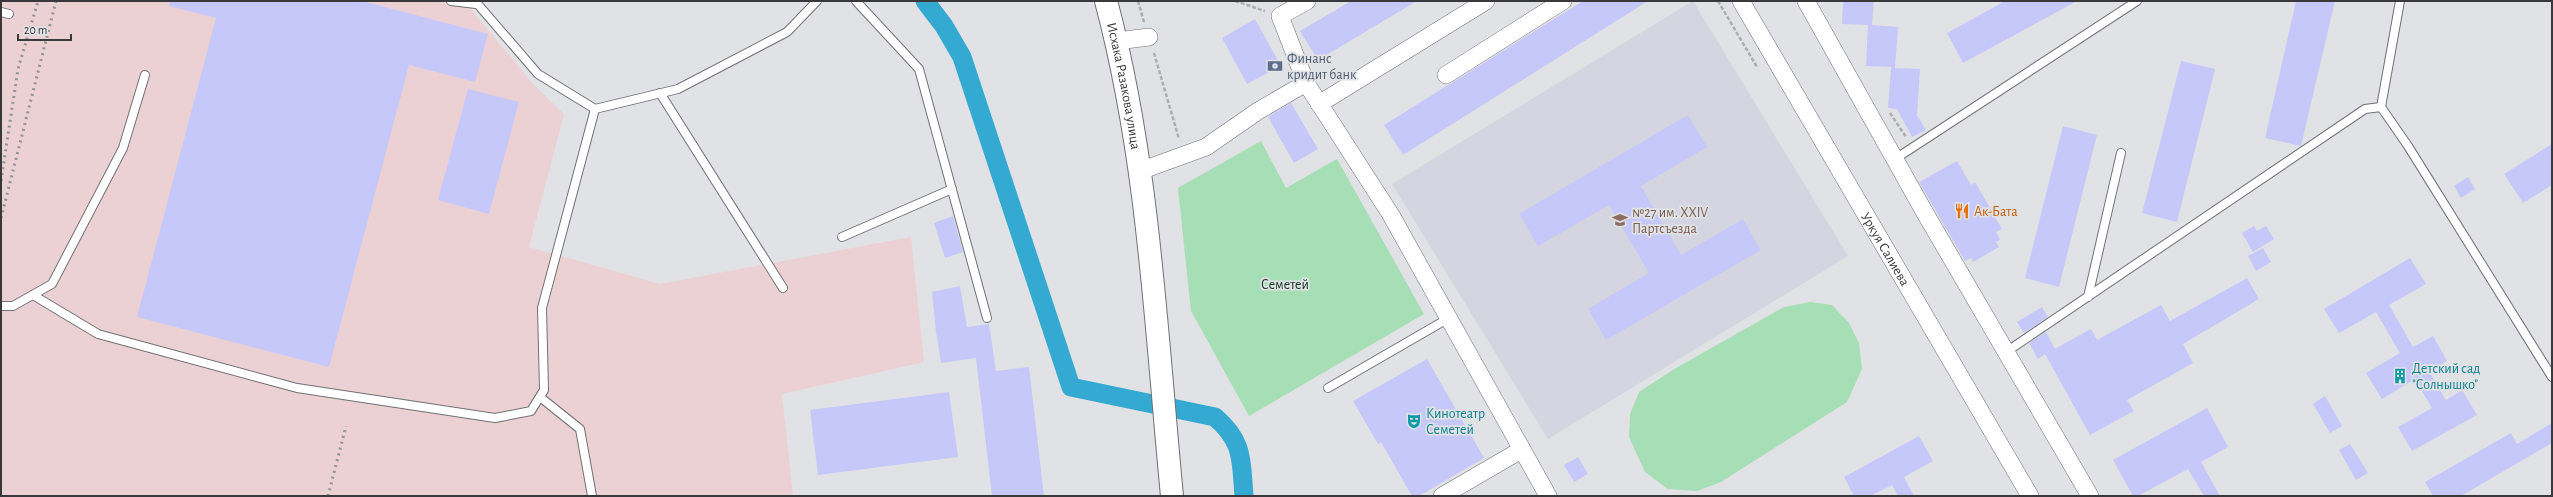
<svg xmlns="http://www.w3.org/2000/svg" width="2553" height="497" viewBox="0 0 2553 497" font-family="'Alegreya Sans',sans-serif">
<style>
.built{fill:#d4d5e0}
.industrial{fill:#ebd1d4}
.green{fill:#a6deb6}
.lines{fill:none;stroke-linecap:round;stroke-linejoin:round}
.canal{stroke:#34a9d1;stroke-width:19}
.building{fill:#c7c8fa}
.service-casing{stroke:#717175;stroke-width:10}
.minor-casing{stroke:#717175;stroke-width:18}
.primary-casing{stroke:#717175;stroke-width:24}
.path{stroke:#aeaeb1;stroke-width:2.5;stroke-dasharray:4 2;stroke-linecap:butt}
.service{stroke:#fff;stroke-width:8}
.minor{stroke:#fff;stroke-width:17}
.primary{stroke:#fff;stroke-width:22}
.rail{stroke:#939496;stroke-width:3;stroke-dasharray:2 4;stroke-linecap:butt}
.labels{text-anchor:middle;stroke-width:3.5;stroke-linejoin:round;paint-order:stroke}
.service-label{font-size:14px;fill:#4e5e75;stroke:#e1e2e5;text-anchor:start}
.street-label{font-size:14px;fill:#39393b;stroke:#e1e2e5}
.food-label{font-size:14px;fill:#c56008;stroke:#e1e2e5;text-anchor:start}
.education-label{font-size:14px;fill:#785e54;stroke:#e1e2e5;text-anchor:start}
.park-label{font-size:14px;fill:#12361f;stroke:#e1e2e5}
.culture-label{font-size:14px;fill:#0d838f;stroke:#e1e2e5;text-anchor:start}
</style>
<rect width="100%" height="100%" fill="#e1e2e5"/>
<!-- built -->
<path class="built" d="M1693,1L1848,256L1548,439L1392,184Z"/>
<!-- industrial -->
<path class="industrial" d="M1,1H464L533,84L564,114L529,247L660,284L911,237L924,362L782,394L793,496H1Z"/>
<!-- green -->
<g class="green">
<path d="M1261,141L1286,188L1337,159L1424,314L1249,416L1191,311L1178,188Z"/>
<path d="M1810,302L1832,305L1849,323L1859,343L1862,369L1847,402L1721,482L1697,491L1668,489L1645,472L1629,437L1630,414L1639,392L1676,368L1784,307Z"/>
</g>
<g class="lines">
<!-- canal -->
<path class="canal" d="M925,1L944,26L962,57L1071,387L1215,417C1244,442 1241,460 1244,496"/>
</g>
<!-- building -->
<g class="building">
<path d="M170,1H362L488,34L475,82L409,65L329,367L137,317L216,18L169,6Z"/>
<path d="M1351,1H1417L1318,60L1300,31Z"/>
<path d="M1583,1H1648L1403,155L1384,125Z"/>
<path d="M1843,1H1874L1872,25L1898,27L1895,68L1920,69L1917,115L1926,130L1912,137L1897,109L1888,108L1891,67L1866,66L1868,25L1842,24Z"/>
<path d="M2005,1H2077L1963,63L1947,33Z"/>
<path d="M2296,1H2335L2301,146L2265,138Z"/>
<path d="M1255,19L1281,66L1247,84L1222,38Z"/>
<path d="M2181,61L2215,69L2177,222L2142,213Z"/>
<path d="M468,89L519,102L489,214L438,200Z"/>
<path d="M1291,103L1318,149L1294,163L1268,117Z"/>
<path d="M1688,115L1707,147L1641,186L1681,255L1743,219L1761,250L1606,340L1588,309L1649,273L1609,205L1538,246L1519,214Z"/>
<path d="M2063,126L2097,135L2059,287L2025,278Z"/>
<path d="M2552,144V185L2523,203L2504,174Z"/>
<path d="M1957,161L1971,185L1975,182L2002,229L1996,232L2000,240L1996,242L1999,247L1973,262L1971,258L1965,261L1919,182Z"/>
<path d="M2468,177L2475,189L2461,198L2454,186Z"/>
<path d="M953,216L963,252L945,258L934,223Z"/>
<path d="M2254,226L2257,231L2266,226L2274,239L2253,252L2242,233Z"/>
<path d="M2263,248L2271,262L2256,271L2248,256Z"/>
<path d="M2410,258L2426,284L2389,305L2413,347L2433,336L2447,361L2429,371L2446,400L2462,390L2477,415L2412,451L2398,427L2432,408L2415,379L2382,399L2366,373L2400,353L2376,312L2339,333L2324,309Z"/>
<path d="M2247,278L2259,299L2183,344L2193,363L2127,400L2134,411L2090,435L2045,354L2038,359L2029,343L2046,332L2055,349L2049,352L2091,329L2097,340L2161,305L2170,321Z"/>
<path d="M960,286L967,327L989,324L996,371L1029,367L1044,496H992L976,358L941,363L936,332L932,292Z"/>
<path d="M2042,307L2048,317L2024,333L2017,322Z"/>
<path d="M1427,359L1484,458L1419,496H1412L1381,442L1378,444L1353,401Z"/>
<path d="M949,392L958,457L818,475L810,410Z"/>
<path d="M2325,396L2342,426L2330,433L2313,404Z"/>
<path d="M2207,408L2228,447L2201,462L2220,496H2204L2188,469L2138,496H2133L2113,460Z"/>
<path d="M2552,423V443L2461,496H2433L2425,482L2511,433L2517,444Z"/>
<path d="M1919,436L1933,461L1904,477L1914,496H1898L1892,485L1870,496H1854L1844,477Z"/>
<path d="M2350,444L2368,473L2356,480L2339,450Z"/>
<path d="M1578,457L1588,474L1574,482L1564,465Z"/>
</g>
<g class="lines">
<!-- service casing -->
<g class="service-casing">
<g id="service">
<path d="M451,1L476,4"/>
<path d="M475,1L538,74L595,109L678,89L787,32L817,1"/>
<path d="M856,1L919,69L987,318"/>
<path d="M1,12L9,14"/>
<path d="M660,93L783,288"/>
<path d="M2381,107L2400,1"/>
<path d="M1895,159L2137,1"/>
<path d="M842,237L952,189"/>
<path d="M33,295L98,334L297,388L495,418L531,411L544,390L542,308L595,109"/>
<path d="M2088,297L2121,153"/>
<path d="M1,306H13L52,284L123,148L145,75"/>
<path d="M2006,352L2365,109L2381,107L2408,146L2552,377"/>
<path d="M1328,388L1449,318"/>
<path d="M540,397L580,429L592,496"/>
</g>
</g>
<!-- minor casing -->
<g class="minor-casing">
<g id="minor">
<path d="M1307,1L1280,16L1306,83L1391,215L1548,496"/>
<path id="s1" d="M1741,1L2030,496"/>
<path d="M1806,1L1925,213L2090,496"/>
<path d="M1117,41L1149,37"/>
<path d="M1446,75L1563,1"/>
<path d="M1319,104L1486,1"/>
<path d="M1140,171L1206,147L1258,111L1306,83"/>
<path d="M1442,496L1521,450"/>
</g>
</g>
<!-- primary casing -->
<g class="primary-casing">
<g id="primary">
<path id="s2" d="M1106,1C1149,162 1156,331 1172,496"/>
</g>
</g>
<!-- path -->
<g class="path">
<path d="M1138,1L1144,22"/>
<path d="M1235,1L1265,11"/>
<path d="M1718,1L1757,67"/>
<path d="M1154,53L1179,139"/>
<path d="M1890,113L1906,137"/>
</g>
<!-- service -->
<use href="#service" class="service"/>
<!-- minor -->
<use href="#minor" class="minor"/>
<!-- primary -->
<use href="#primary" class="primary"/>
<!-- rail -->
<g class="rail">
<path d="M1,181L18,69L38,1"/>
<path d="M1,218L56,1"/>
<path d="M328,496L346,426"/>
</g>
</g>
<!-- icons -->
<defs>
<g id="bank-bare" transform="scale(1.2)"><path d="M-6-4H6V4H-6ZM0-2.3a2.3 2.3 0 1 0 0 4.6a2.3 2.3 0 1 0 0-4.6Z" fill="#5c6f8a" stroke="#e1e2e5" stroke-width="2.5" paint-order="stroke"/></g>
<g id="restaurant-bare" transform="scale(1.2)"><path d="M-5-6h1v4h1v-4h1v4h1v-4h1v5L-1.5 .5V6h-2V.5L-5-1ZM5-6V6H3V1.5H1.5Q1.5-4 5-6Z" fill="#e8710a" stroke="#e1e2e5" stroke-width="2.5" paint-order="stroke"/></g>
<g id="school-bare" transform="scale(1.2)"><path d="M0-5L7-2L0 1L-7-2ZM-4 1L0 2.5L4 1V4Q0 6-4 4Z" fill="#8d6e63" stroke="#e1e2e5" stroke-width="2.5" paint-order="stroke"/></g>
<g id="building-bare" transform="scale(1.2)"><path d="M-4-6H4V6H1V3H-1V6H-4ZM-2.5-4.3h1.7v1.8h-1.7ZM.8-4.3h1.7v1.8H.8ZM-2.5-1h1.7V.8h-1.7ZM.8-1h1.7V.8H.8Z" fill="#0f9aa8" stroke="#e1e2e5" stroke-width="2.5" paint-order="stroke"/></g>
<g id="theatre-bare" transform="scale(1.2)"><path d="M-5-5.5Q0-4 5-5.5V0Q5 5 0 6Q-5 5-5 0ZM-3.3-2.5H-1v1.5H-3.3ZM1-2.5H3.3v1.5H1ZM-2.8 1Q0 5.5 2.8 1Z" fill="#0f9aa8" stroke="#e1e2e5" stroke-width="2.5" paint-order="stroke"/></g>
</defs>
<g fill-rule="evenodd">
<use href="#bank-bare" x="1275" y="66"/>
<use href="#restaurant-bare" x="1962" y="211"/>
<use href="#school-bare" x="1620" y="220"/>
<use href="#building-bare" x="2400" y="376"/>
<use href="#theatre-bare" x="1414" y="421"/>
</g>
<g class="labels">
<!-- service labels -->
<g class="service-label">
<text x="1287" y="63">Финанс<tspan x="1287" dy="16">кридит банк</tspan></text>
</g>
<!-- street labels -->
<g class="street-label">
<text dy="5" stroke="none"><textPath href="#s2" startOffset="87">Исхака Разакова улица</textPath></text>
<text dy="5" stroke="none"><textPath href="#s1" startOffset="287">Уркуя Салиева</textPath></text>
</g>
<!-- food labels -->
<g class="food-label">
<text x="1974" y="216">Ак-Бата</text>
</g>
<!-- education labels -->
<g class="education-label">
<text x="1632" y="217">№27 им. XXIV<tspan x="1632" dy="16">Партсъезда</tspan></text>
</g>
<!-- park labels -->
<g class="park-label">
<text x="1285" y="289">Семетей</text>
</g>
<!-- culture labels -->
<g class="culture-label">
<text x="2412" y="373">Детский сад<tspan x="2412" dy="16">"Солнышко"</tspan></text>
<text x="1426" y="418">Кинотеатр<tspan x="1426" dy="16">Семетей</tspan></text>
</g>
</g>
<!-- border -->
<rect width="2553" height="497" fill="none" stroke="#39393b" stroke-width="4"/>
<!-- scale -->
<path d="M18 34v6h53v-6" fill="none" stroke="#39393b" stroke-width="2"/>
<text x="24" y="34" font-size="12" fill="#39393b" stroke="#e1e2e5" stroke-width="3" paint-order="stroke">20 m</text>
</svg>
